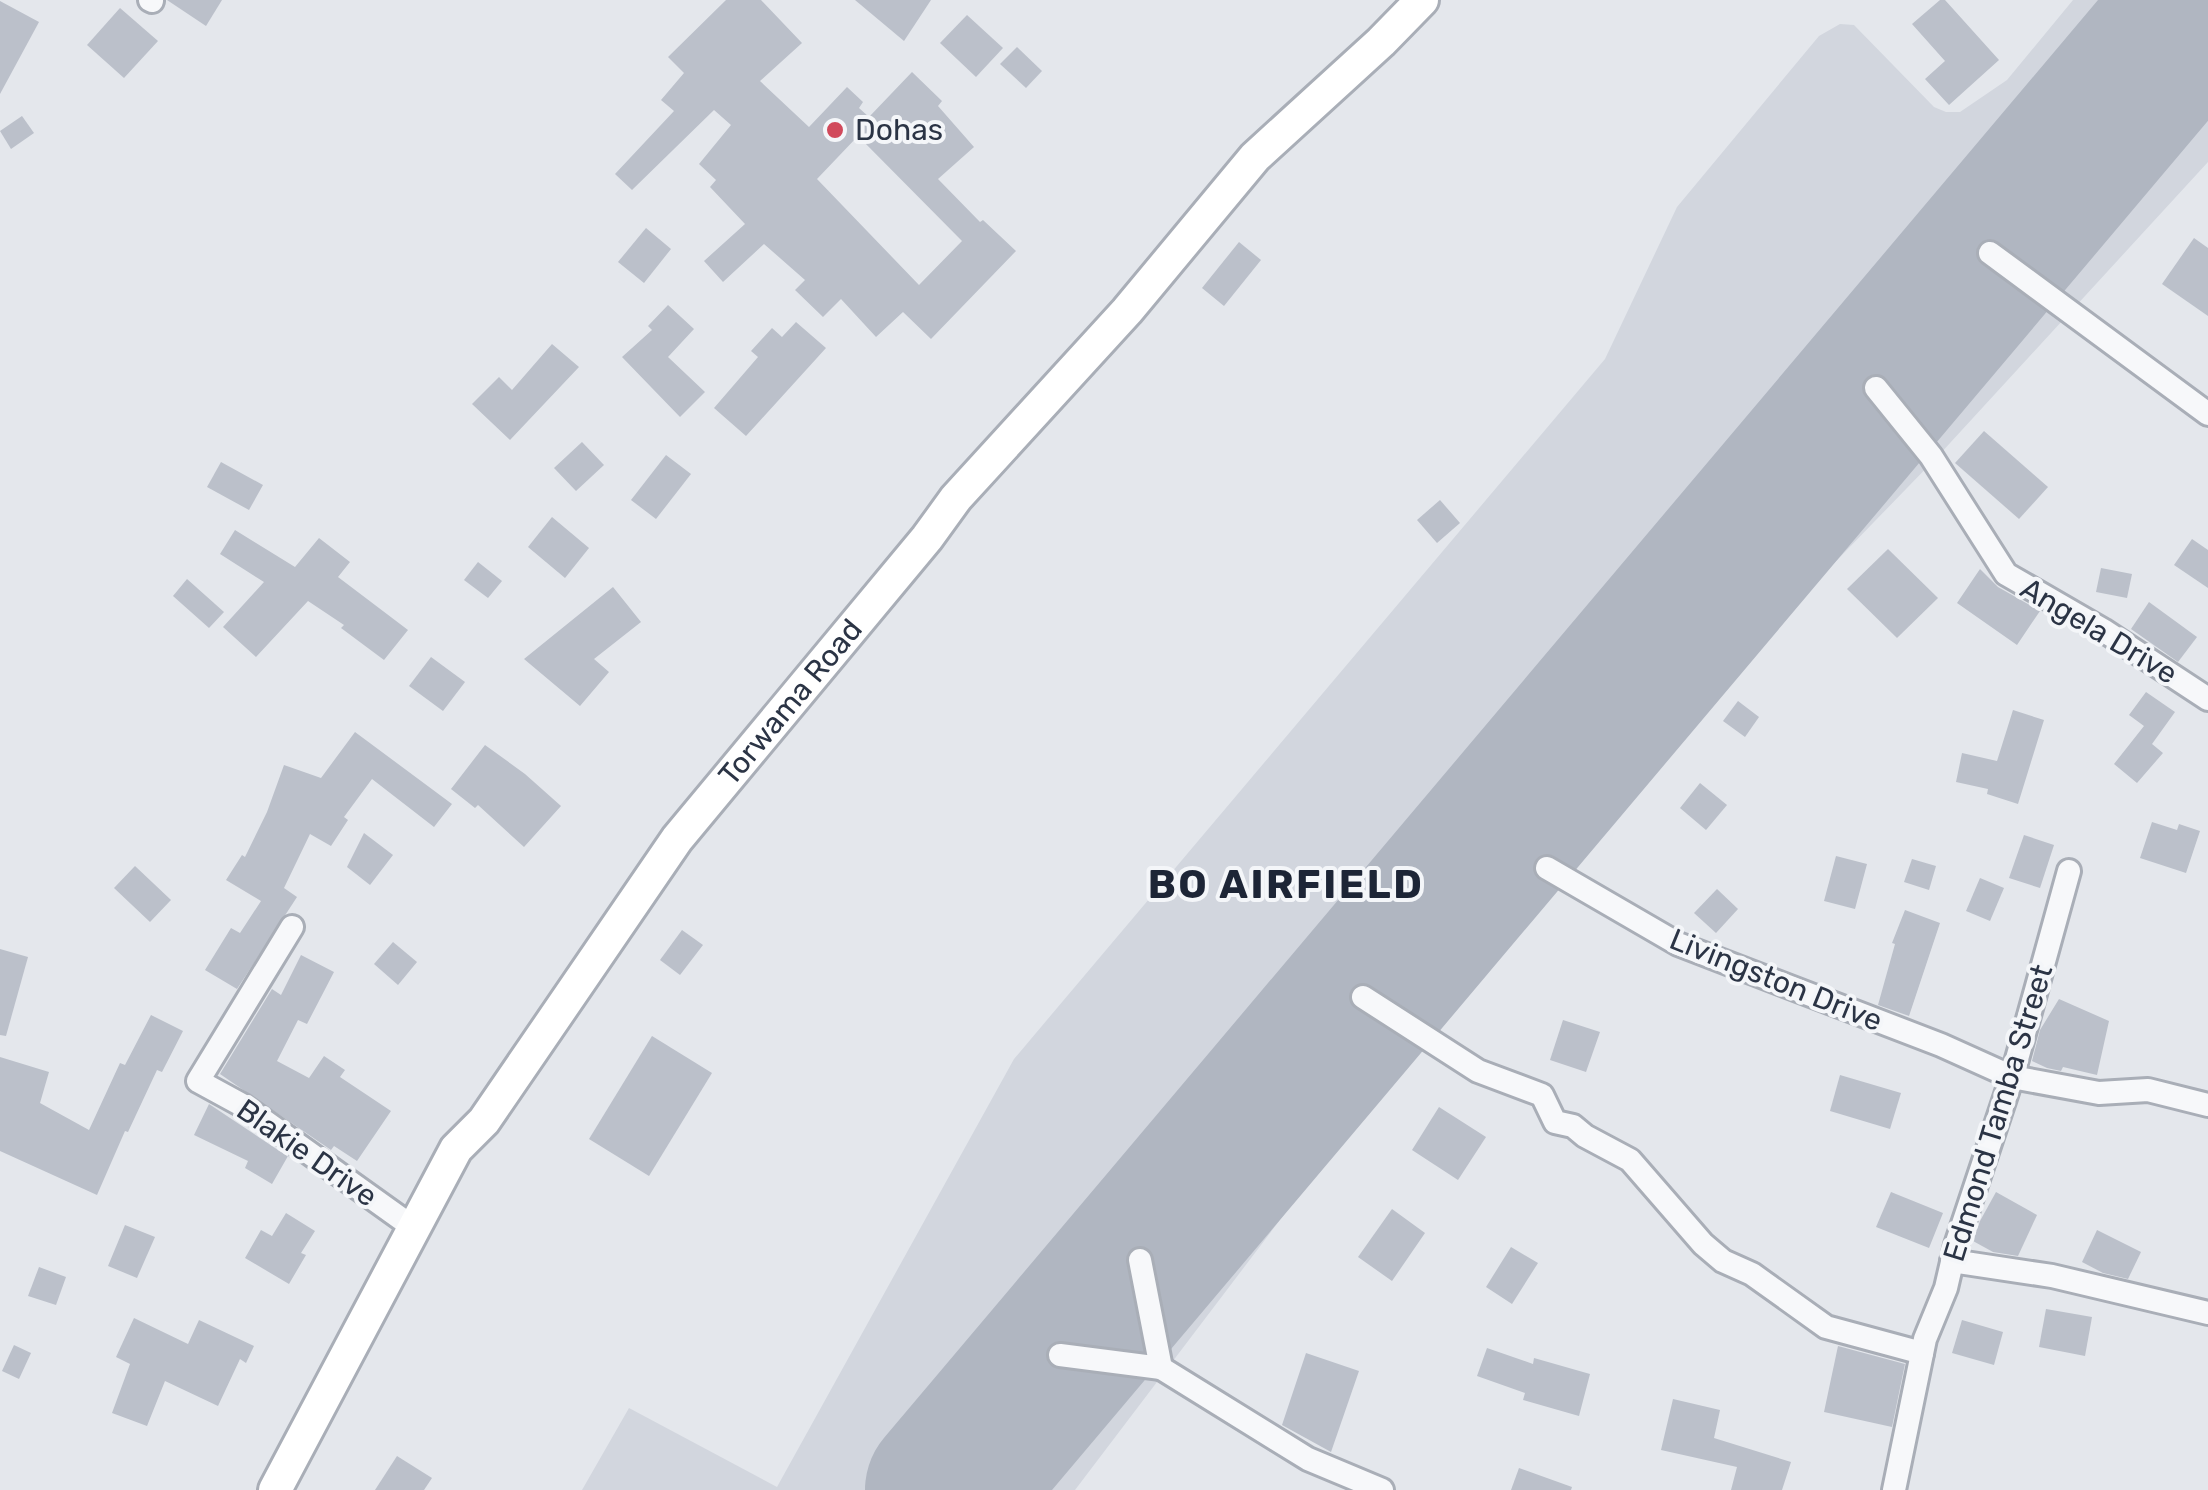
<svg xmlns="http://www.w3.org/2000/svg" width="2208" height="1490" viewBox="0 0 2208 1490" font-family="Rubik,sans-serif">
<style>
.built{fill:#d2d6de}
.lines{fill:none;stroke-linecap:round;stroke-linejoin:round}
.runway{stroke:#b0b6c1;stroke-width:162}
.building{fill:#bbc0ca;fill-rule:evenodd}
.street-casing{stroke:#a9aeb7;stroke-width:28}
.secondary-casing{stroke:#a9aeb7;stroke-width:38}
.street{stroke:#f7f8fa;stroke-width:22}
.secondary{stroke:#fff;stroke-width:32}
.poi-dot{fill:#d1495b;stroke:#f4f6f9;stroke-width:4}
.labels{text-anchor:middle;stroke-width:8;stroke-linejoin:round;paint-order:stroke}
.poi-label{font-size:30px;fill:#2b3445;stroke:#f4f6f9;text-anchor:start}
.street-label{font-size:30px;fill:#2b3445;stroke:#f4f6f9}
.district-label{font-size:40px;font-weight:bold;letter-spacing:2.5px;fill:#1d2536;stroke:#f4f6f9}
</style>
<rect width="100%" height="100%" fill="#e4e7ec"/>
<!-- built -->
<path class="built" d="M2073,0H2208V162L1939,455L1579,826L1075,1490H582L629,1408L777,1487L1014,1059L1605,359L1677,207L1819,36L1840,24L1854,25L1934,107L1946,112H1960L2007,80Z"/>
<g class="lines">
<!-- runway -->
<path class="runway" d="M946,1490L2204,0"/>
</g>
<!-- building -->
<g class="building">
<path d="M167,0H222L206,26Z"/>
<path d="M726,0H761L802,43L760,81L809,127L847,87L863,102L859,108L869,117L912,72L942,101L938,106L974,147L938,179L980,222L983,220L1016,251L931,339L903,312L876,337L841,299L823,317L795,290L805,280L764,244L723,282L704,261L745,224L710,187L716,180L699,164L731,125L714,110L632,190L615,174L674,111L661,100L684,73L668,57ZM858,136L962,241L919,285L817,179Z"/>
<path d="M855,0H931L904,41Z"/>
<path d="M1940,0H1945L1999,60L1949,105L1925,79L1945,61L1912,24Z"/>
<path d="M0,1L39,22L0,94Z"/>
<path d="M120,8L158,41L124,78L87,45Z"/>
<path d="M967,15L1003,48L976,77L940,43Z"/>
<path d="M1017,47L1042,71L1026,88L1000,64Z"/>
<path d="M22,116L34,133L11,149L0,131Z"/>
<path d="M646,228L671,249L644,283L618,262Z"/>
<path d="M2194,238L2208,248V316L2162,284Z"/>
<path d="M1239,242L1261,260L1224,306L1202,288Z"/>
<path d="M668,305L694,329L668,357L705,392L680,417L622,357L652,330L648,326Z"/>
<path d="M796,322L826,348L746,436L714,408L758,357L751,351L772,328L782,337Z"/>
<path d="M552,344L579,367L510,440L472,404L499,377L512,390Z"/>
<path d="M1984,431L2048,487L2019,519L1955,463Z"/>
<path d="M582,442L604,465L576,491L554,468Z"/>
<path d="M666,455L691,474L656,519L631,500Z"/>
<path d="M221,462L263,485L249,510L207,487Z"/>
<path d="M1440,500L1460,523L1437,543L1417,520Z"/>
<path d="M552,517L589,548L565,578L528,547Z"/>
<path d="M235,530L295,567L319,538L350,562L338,577L408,630L384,660L341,628L344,625L308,601L256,657L223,627L264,582L220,554Z"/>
<path d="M2192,539L2208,550V588L2174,565Z"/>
<path d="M1888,549L1938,598L1897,638L1847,589Z"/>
<path d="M478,562L502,581L488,598L464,580Z"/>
<path d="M2101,568L2132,574L2127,598L2096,592Z"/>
<path d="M1980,569L1998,587L2040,611L2017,645L1957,603Z"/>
<path d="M187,579L224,612L209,628L173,596Z"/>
<path d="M613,587L641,622L594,659L609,672L580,706L524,659Z"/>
<path d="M2149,602L2197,637L2178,662L2131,629Z"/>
<path d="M431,657L465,682L443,711L409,686Z"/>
<path d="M2146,692L2175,712L2152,744L2163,753L2137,783L2114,764L2144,726L2129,715Z"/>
<path d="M1738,701L1759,717L1745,737L1723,721Z"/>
<path d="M2013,710L2044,720L2018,804L1987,794L1988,789L1956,782L1962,753L1997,761Z"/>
<path d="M355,732L452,804L434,827L372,779L344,817L348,820L331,846L310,834L284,888L297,897L237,989L205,970L231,928L240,933L261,901L226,880L242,855L245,857L267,812L284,765L321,778Z"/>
<path d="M485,745L525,774L561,806L524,847L478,805L475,808L451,789Z"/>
<path d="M1700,783L1727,805L1706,830L1680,808Z"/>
<path d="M2152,822L2177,830L2179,824L2200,831L2186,873L2140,858Z"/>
<path d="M364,833L393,855L370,885L347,867Z"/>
<path d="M2024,835L2054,845L2040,888L2009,878Z"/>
<path d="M1836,856L1867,864L1855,909L1824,901Z"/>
<path d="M1912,859L1936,866L1929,890L1904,882Z"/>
<path d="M135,866L171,900L150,922L114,888Z"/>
<path d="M1980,878L2004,888L1990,921L1966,911Z"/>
<path d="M1717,889L1738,909L1716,933L1694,913Z"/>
<path d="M1905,910L1940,923L1909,1016L1878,1005L1895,944L1892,943Z"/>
<path d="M682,930L703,945L680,975L660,960Z"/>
<path d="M393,942L417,962L398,985L374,964Z"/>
<path d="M0,949L28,957L6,1036L0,1035Z"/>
<path d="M301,955L334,972L307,1024L298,1020L277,1061L309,1078L324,1056L345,1070L340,1077L391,1111L357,1161L334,1146L331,1150L220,1074L272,989L281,995Z"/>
<path d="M2059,999L2109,1021L2097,1075L2063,1067L2061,1071L2047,1068L2032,1061L2040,1030Z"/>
<path d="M151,1015L183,1031L162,1072L157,1070L128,1132L125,1131L97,1195L0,1151V1057L49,1072L40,1103L89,1130L120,1063L125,1065Z"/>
<path d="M1563,1020L1600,1032L1586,1072L1550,1060Z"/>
<path d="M652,1036L712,1073L649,1176L589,1139Z"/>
<path d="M1840,1075L1901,1093L1890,1129L1830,1111Z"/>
<path d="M209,1104L290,1158L288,1156L272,1184L245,1168L248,1161L194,1135Z"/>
<path d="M1439,1107L1486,1137L1458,1180L1412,1150Z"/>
<path d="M1891,1192L1943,1213L1929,1248L1876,1227Z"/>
<path d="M1996,1192L2037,1215L2018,1256L1993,1252L1973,1241L1980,1221Z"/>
<path d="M1392,1209L1425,1233L1392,1281L1358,1257Z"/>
<path d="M286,1213L315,1231L301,1253L306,1255L289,1284L245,1258L261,1230L272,1236Z"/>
<path d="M125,1225L155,1237L137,1278L108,1266Z"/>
<path d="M2097,1230L2141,1252L2128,1279L2103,1273L2082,1262Z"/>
<path d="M1511,1247L1538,1263L1512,1304L1486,1287Z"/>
<path d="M39,1267L66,1277L56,1305L28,1296Z"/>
<path d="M2046,1309L2092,1317L2085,1356L2039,1347Z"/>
<path d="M134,1318L188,1344L199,1320L254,1346L246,1363L240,1359L218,1406L165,1381L147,1426L112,1413L130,1364L116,1357Z"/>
<path d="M1962,1320L2003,1332L1994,1365L1952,1353Z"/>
<path d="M14,1345L31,1353L19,1379L2,1371Z"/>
<path d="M1838,1346L1905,1364L1892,1427L1824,1412Z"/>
<path d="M1487,1348L1533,1364L1534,1358L1590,1374L1579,1416L1523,1400L1525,1393L1477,1376Z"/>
<path d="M1306,1353L1359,1371L1331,1452L1282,1425Z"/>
<path d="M1673,1399L1720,1410L1714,1438L1791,1462L1782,1490H1731L1737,1467L1661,1450Z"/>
<path d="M397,1456L432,1478L424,1490H375Z"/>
<path d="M1519,1468L1572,1487L1571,1490H1511Z"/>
</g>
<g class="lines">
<!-- street casing -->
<g class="street-casing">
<g id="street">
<path d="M150,0L152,1"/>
<path d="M1990,253L2208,414"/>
<path d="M1876,388L1931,456L2006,574L2103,630L2208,699"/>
<path d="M1547,868L1678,944L1941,1045L2012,1077L2099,1093L2148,1090L2208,1105"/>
<path d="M292,927L198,1081L242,1105L414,1228"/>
<path d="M1363,997L1478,1071L1542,1095L1555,1122L1573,1126L1585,1136L1630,1160L1703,1244L1723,1261L1752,1274L1826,1327L1922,1353"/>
<path d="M1952,1261L2052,1276L2208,1313"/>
<path d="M1060,1355L1161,1368L1140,1260"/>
<path d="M1161,1368L1308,1459L1382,1490"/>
<path d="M1894,1490L1925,1339L1946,1288L1956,1245L2012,1077L2069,871"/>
</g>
</g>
<!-- secondary casing -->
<g class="secondary-casing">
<g id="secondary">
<path id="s1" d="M275,1490L456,1149L484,1121L677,839L927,538L956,498L1127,311L1255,157L1381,42L1422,0"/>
</g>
</g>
<!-- street -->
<use href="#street" class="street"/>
<!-- secondary -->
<use href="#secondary" class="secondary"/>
</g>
<!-- markers -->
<circle class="poi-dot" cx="835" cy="130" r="10"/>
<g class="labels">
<!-- poi labels -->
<g class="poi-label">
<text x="855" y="140">Dohas</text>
</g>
<!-- street labels -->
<g class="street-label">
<text transform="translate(2099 631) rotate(31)" y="10">Angela Drive</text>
<text dy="10" stroke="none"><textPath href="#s1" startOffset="945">Torwama Road</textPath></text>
<text transform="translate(1776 980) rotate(22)" y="10">Livingston Drive</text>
<text transform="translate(1998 1113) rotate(-73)" y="10">Edmond Tamba Street</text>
<text transform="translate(307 1153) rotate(35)" y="10">Blakie Drive</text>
</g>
<!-- district labels -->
<g class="district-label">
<text x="1286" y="898">BO AIRFIELD</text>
</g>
</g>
</svg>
